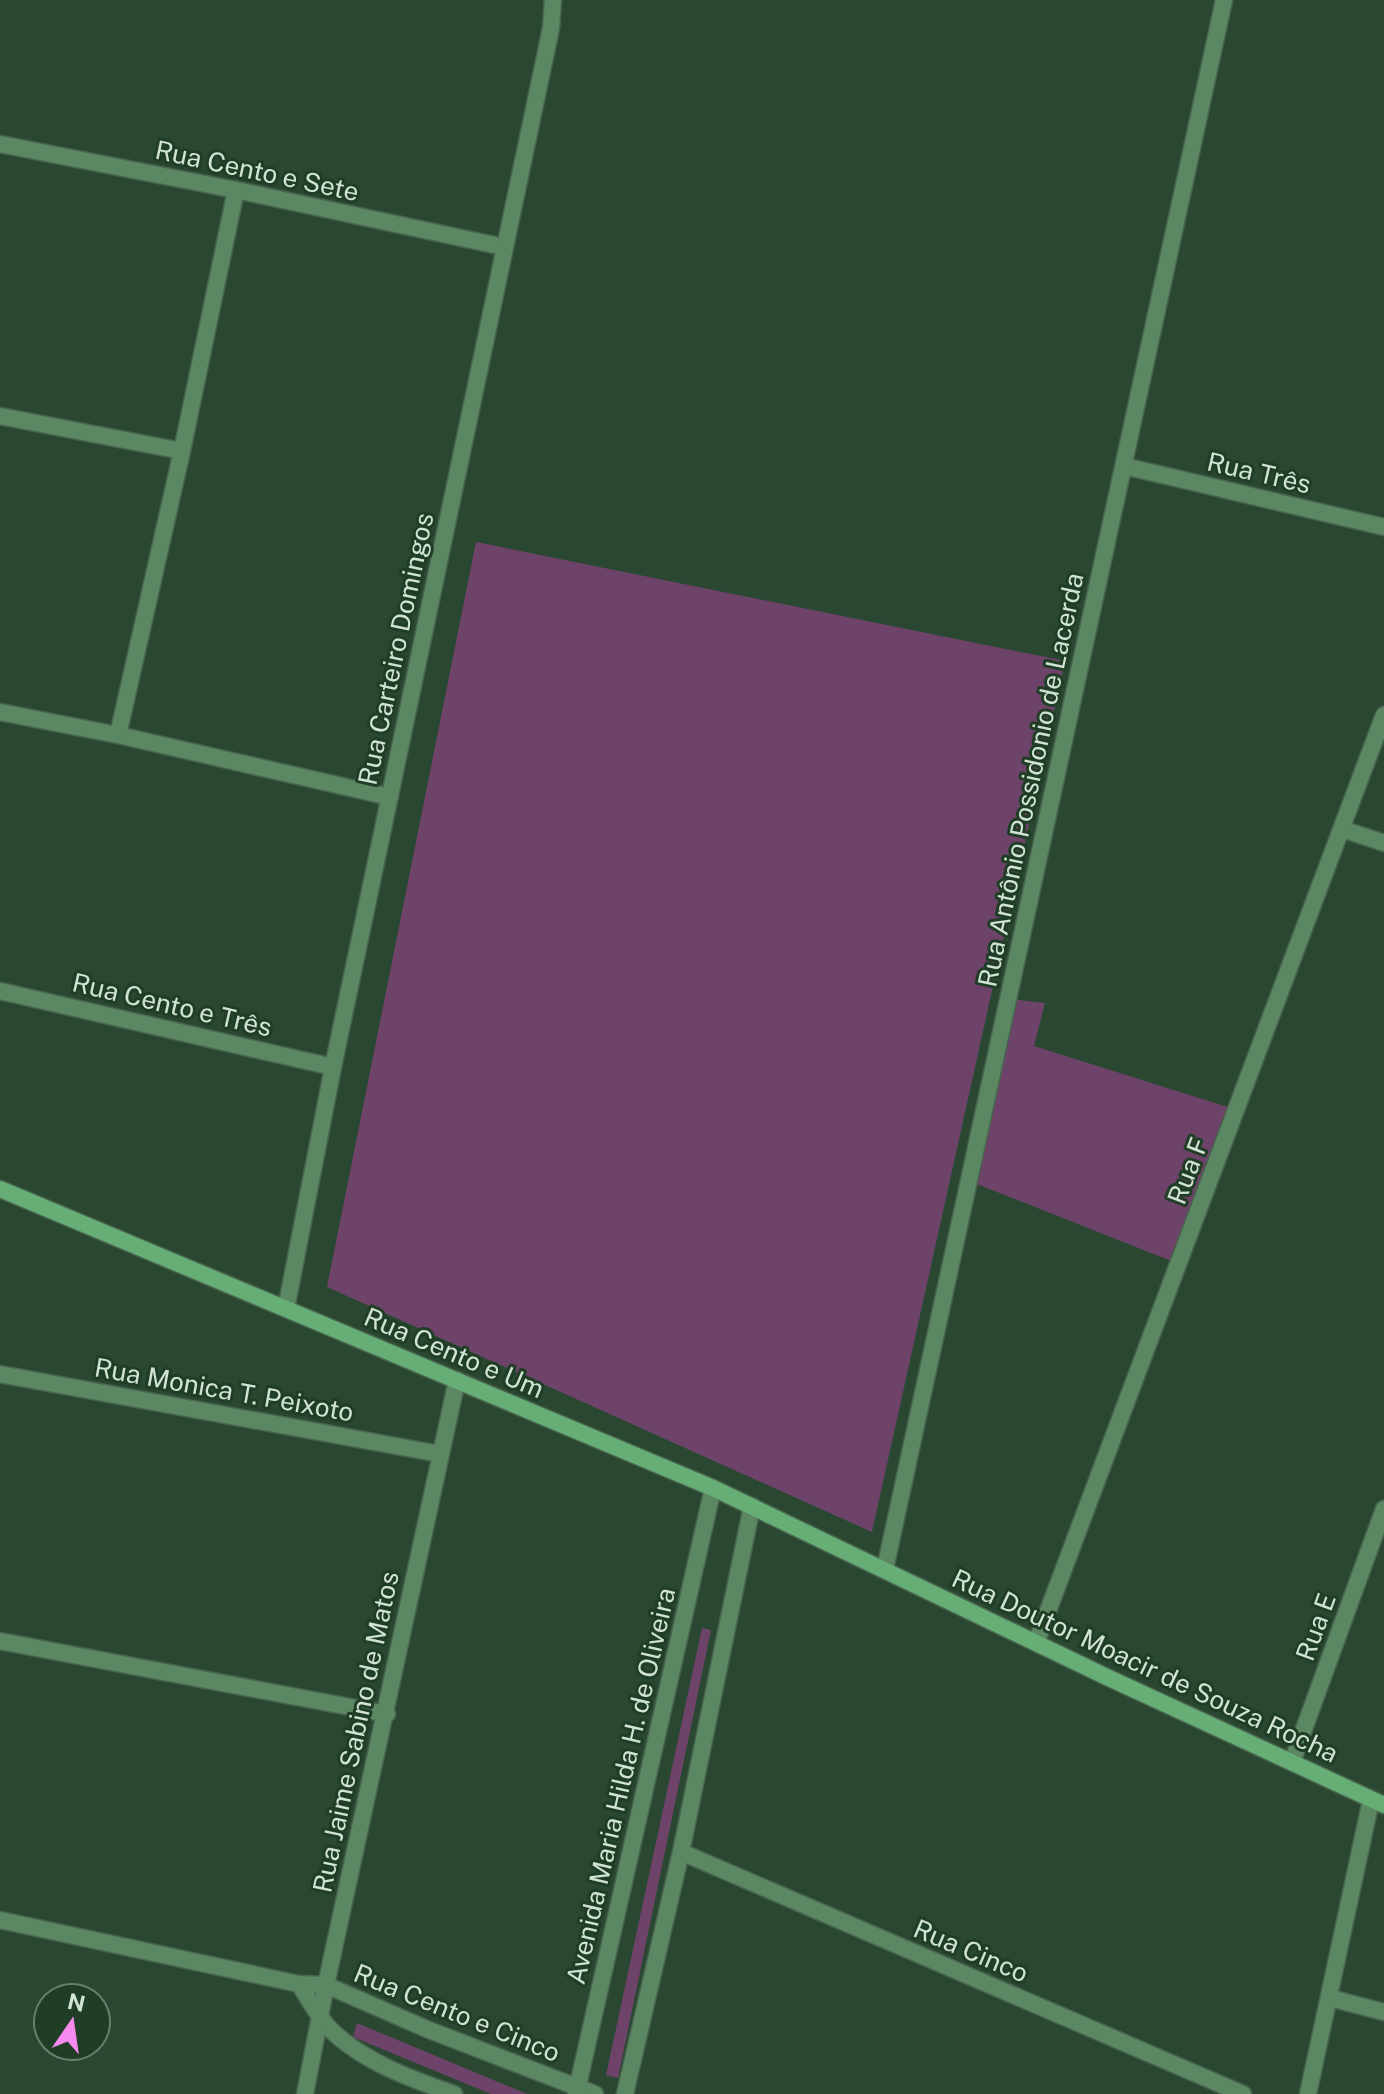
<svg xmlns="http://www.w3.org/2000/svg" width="1384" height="2094" viewBox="0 0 1384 2094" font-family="'Public Sans',sans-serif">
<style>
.green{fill:#6e436a}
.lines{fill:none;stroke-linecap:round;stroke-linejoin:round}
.street-casing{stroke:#48644e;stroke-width:19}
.secondary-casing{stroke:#48644e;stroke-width:19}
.street{stroke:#5b8763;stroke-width:16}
.secondary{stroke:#66ae76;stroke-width:16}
.labels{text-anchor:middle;stroke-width:6;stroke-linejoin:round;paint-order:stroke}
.street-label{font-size:26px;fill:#d1e3d4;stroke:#203d26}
</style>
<rect width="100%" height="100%" fill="#2a4831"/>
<!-- green -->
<g class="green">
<path d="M476,542L1065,661L872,1532L327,1287Z"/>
<path d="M1009,999L1045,1003L1034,1046L1237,1110L1179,1264L969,1181Z"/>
<path d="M702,1628L711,1630L618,2078L606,2075Z"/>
<path d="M357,2023L527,2094H491L353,2037Z"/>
</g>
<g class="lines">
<!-- street casing -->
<g class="street-casing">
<g id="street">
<path d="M0,144L236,190L504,247"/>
<path d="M0,416L182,451"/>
<path d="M1124,466L1384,527"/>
<path d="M0,712L118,735L390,797"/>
<path d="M118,735L182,451L236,190"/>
<path d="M1342,829L1384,843"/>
<path d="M0,991L333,1067"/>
<path d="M286,1309L333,1067L551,28L553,0"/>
<path d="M0,1374L440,1454"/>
<path d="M885,1569L1224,0"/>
<path d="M0,1641L387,1714"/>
<path d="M1036,1643L1384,715"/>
<path d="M1292,1762L1384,1509"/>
<path d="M681,1852L1243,2094"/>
<path d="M0,1920L299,1984L326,1985L429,2030L595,2094"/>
<path d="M299,1984C309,1999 318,2017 331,2030C364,2062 411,2079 454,2094"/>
<path d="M1330,1998L1384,2012"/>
<path d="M305,2094L326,1985L457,1380"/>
<path d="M576,2094L713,1488"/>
<path d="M625,2094L681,1852L752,1506"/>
<path d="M1308,2094L1371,1800"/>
</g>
</g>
<!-- secondary casing -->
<g class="secondary-casing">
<path id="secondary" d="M0,1189L713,1488L1111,1679L1384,1805"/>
</g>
<!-- street -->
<use href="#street" class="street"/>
<!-- secondary -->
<use href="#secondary" class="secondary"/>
</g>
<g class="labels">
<!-- street labels -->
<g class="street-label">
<text transform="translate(257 171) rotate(12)" y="9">Rua Cento e Sete</text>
<text transform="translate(1259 473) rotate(13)" y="9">Rua Três</text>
<text transform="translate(396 649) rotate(-78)" y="9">Rua Carteiro Domingos</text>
<text transform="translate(1031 780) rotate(-78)" y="9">Rua Antônio Possidonio de Lacerda</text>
<text transform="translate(172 1005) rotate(13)" y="9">Rua Cento e Três</text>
<text transform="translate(1188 1171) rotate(-69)" y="9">Rua F</text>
<text transform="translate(454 1353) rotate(23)" y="9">Rua Cento e Um</text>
<text transform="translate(224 1390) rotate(10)" y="9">Rua Monica T. Peixoto</text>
<text transform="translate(1316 1627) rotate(-70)" y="9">Rua E</text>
<text transform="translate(1145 1666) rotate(25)" y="9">Rua Doutor Moacir de Souza Rocha</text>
<text transform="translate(356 1732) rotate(-78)" y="9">Rua Jaime Sabino de Matos</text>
<text transform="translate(621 1786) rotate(-77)" y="9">Avenida Maria Hilda H. de Oliveira</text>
<text transform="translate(971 1951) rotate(23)" y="9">Rua Cinco</text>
<text transform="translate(457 2013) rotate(22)" y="9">Rua Cento e Cinco</text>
</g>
</g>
<!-- north arrow -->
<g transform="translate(72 2022) rotate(13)"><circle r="38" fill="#203d26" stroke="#677f6c" stroke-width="2"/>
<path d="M0-6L14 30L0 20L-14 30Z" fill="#f689ee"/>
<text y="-12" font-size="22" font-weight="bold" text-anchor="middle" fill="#d1e3d4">N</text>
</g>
</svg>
